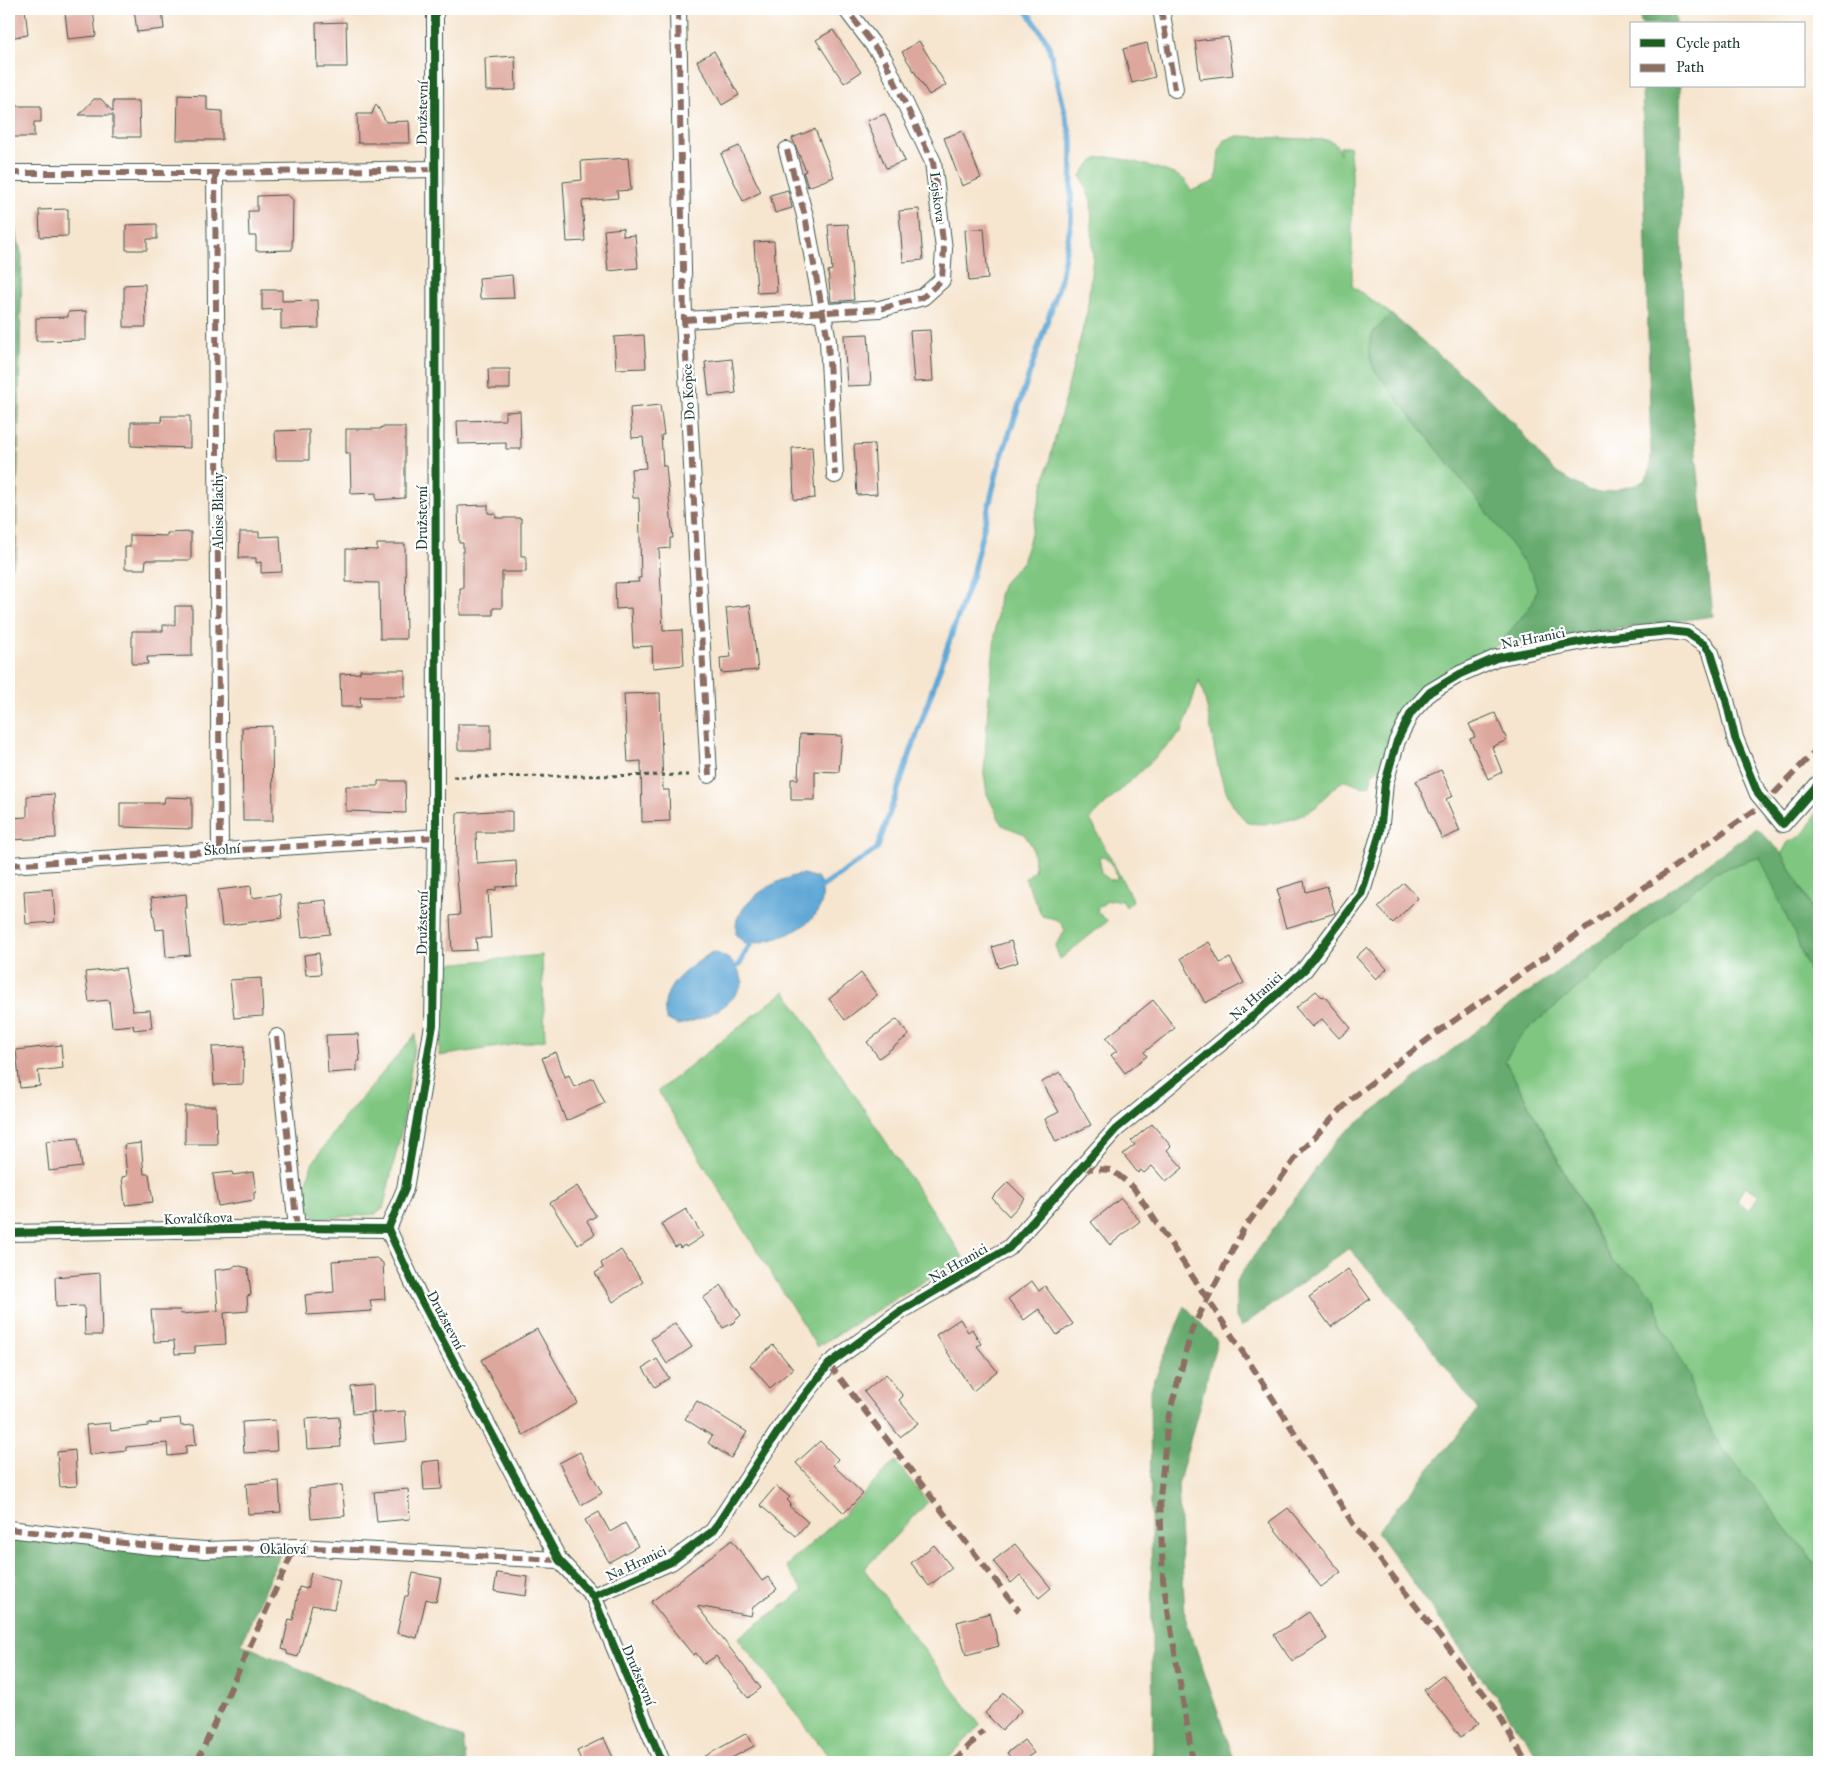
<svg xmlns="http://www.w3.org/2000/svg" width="1828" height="1771" viewBox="0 0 1828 1771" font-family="'IM FELL Great Primer',serif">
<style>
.green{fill:#7fc681;stroke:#4f825a;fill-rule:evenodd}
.forest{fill:#67ab6f;stroke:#437452}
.water{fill:#5ea7d5;stroke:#3e7284}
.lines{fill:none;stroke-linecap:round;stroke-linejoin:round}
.stream{stroke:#5ea7d5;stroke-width:5.5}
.building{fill:#dea79e}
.minor-casing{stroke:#3f564b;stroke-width:18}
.path{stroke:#3f564b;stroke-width:3;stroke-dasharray:4 4;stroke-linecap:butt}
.minor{stroke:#fff;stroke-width:16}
.quiet{stroke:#8d6e63;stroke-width:6;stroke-dasharray:12 6;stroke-linecap:butt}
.cycleway-casing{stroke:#fff;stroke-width:11}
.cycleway{stroke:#1b5e20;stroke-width:8}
.labels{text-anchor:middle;stroke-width:4.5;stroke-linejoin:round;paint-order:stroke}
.street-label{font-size:14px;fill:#1f3d34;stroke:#fff}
</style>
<rect width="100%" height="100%" fill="#fff"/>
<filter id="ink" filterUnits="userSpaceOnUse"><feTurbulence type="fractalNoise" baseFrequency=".02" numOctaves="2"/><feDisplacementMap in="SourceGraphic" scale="10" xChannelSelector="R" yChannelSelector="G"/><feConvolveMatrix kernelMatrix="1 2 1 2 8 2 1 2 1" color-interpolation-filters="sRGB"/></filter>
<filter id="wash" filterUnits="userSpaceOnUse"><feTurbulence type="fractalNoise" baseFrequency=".0096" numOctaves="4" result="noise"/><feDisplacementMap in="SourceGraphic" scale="20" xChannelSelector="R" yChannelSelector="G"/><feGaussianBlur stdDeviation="1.12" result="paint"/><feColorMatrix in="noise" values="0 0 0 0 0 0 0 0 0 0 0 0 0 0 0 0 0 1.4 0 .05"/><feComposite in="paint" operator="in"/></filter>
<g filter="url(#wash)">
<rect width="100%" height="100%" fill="#f6e5cf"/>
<!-- green -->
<g class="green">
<path d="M1238,136L1329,140L1336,144L1340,154V147L1349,146L1352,172V286L1391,314L1372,333L1373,368L1494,521L1532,574L1537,589L1532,604L1500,644L1448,669L1425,686L1409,703L1396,722L1379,768L1372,774L1370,785L1363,787L1347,780C1336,782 1326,797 1318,805C1300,821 1270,826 1248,823C1209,786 1217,727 1199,680L1182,732L1090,819L1133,901L1126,907L1122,900L1107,901L1097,909L1098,913L1108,921L1060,959L1055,946L1065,931C1060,918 1054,919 1042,916L1025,878L1034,871L1035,866L1032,846L1024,834L1002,825L987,794L984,774L988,706L999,595L1003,583L1022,562L1028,545L1087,312L1093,256L1091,201L1081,176C1086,167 1093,158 1104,157C1115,155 1174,172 1182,178C1187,182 1189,186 1191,191L1216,181L1219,151L1225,140ZM1103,857C1110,860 1113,868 1117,876L1116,879L1110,880L1102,874L1099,858Z"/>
<path d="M1819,806V921L1782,853L1788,842C1809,835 1810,825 1819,806Z"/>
<path d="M1761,857L1797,940L1819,999V1568L1720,1445L1694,1398L1690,1376L1661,1323L1656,1300L1612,1261L1505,1060L1520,1036L1715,871ZM1746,1186L1759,1195L1749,1210L1736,1200Z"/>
<path d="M542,955L545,1040L439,1056L446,964Z"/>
<path d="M785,991L963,1257L817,1347L658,1091Z"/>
<path d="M416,1034L402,1128L383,1209L376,1214L316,1219L302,1201L312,1164L345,1117Z"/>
<path d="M895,1461L928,1502L864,1569L980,1725L945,1762H833L738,1638L803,1591L786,1566L840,1518Z"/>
</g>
<!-- forest -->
<g class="forest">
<path d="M1640,9H1675L1676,24H1641Z"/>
<path d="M1642,86H1680L1683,327L1713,616L1534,641L1500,644L1532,604L1537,589L1532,574L1494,521L1373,368C1365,338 1370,335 1391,314L1488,397L1515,424L1538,454L1558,474L1588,490L1601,493L1636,485L1645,480L1650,471L1651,455Z"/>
<path d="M9,205L22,256L16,557L9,572Z"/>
<path d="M1757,828L1782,853L1819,922V999L1797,940L1760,857L1715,872L1520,1036L1505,1061L1611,1261L1637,1278L1656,1300L1661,1323L1690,1376L1694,1398L1720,1445L1819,1568V1762H1542L1377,1532L1478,1410L1392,1296L1349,1248L1241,1327L1236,1317V1281L1337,1139L1502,1011Z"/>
<path d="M1185,1306L1217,1341L1178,1485L1185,1617L1235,1762H1153L1150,1391Z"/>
<path d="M9,1533L280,1554L241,1644L463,1738L466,1762H9Z"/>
</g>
<!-- water -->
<g class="water">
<path d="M803,874L818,878C839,921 778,943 745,944L736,935C736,930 736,923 737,919C748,895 779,878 803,874Z"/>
<path d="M712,952C730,956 737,965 743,982C732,1008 704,1019 678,1025L666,1019C658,986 688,969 712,952Z"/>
</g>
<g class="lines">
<!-- stream -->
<g class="stream">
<path d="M817,890L877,849L972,576L999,464L1060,283L1071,222L1072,141L1048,43L1026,9"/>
<path d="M738,966L754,938"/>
</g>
</g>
<g id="blocks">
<!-- building -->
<g class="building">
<path d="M9,9H25L28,35L9,38Z"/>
<path d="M93,9L96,36L68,39L65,12Z"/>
<path d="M134,9H162L164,29L137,32Z"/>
<path d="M346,22L347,67H317L316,23Z"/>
<path d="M833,30L861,72L844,83L816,40Z"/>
<path d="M1228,37L1233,75L1200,79L1195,41Z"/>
<path d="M919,41L946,85L929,95L902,52Z"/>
<path d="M1147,43L1155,77L1132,83L1123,49Z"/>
<path d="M714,51L739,95L722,105L697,61Z"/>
<path d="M515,56L516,90L486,91L485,58Z"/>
<path d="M178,95L207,96V110L222,111V140H177Z"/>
<path d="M94,99H101L113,112V101H139L140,137H113V115H79Z"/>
<path d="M376,104L386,122L409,121L410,143H358L357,114H372Z"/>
<path d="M9,106H41V122H34V137H9Z"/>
<path d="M885,114L905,161L886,168L867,121Z"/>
<path d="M815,129L834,177L808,187L803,172L806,171L792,138Z"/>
<path d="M962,131L981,178L962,186L944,138Z"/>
<path d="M739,146L761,192L743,201L721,154Z"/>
<path d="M628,158L631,190L617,191L618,198L582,201L585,241L567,242L563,182L582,180L581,161Z"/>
<path d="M788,190L792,208L775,213L770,195Z"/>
<path d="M288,195L293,200L292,250L256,251V236H249L248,211H257V196Z"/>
<path d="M68,209V236L40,237L39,210Z"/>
<path d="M919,209L923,260L903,262L899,211Z"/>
<path d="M157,224V239H147V250H126V225Z"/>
<path d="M848,224L854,300L831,302L828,271L832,270L828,225Z"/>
<path d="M623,228V236L635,235L638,268L608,271L604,230Z"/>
<path d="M984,228L988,279L969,281L965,230Z"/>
<path d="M774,241L777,292L757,293L754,242Z"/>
<path d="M512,275L514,298L480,299L479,278Z"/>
<path d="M145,284L146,327H124V285Z"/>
<path d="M262,290H282V301L318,300L319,328L281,329V309L262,310Z"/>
<path d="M86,311V340L36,341V318L68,317V312Z"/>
<path d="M930,330L933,381L914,382L910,331Z"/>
<path d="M868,334L871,385L847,386L844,335Z"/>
<path d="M644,335L646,368L616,369L614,337Z"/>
<path d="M732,359L736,393L709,396L705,362Z"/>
<path d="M488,369H510V389H489Z"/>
<path d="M660,405L664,435H661L663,466H666L673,538H670V548L659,549L663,631L682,630L684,665L653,668L652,646L633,647L631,608L616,609L615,583L639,582L638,578H641L639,498H633L631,469L646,468L643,437L632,438L630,408Z"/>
<path d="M520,411L521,449H506V443L458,444L457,421L505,420V412Z"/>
<path d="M161,416H190V448L131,446V422H162Z"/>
<path d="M381,427H405V498L376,500V493L351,494L350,453H346V429H381Z"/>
<path d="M309,430V460H276L275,431Z"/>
<path d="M874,444L877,494L857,495L854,445Z"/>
<path d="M812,447L815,498L794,500L792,448Z"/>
<path d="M488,505V513L496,514V518H521V556H526V572H502V608H493V615H460V588H463V543H459L458,506Z"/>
<path d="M191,532V560H146L145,569H125V547H130V535L167,536V533Z"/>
<path d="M240,532H259V537L280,536L282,572L261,573V562L256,563V558H239Z"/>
<path d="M377,544H405L406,639H380L379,583L346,582V549L377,550Z"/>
<path d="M750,605L758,670L721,673L720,658L731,657L726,608Z"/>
<path d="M175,606H192V656L147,657L148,664H132V631H163V625H175Z"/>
<path d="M360,670H405V697H360L361,707H341L340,674L360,673Z"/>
<path d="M660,693L663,790H669L670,821L642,822L641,761L628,762L624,694Z"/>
<path d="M1495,713L1507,740L1492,747L1502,772L1488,779L1470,739L1475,737L1469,724Z"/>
<rect x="458" y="724" width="33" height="26"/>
<path d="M272,726L273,821H243L242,727Z"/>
<path d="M800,734L842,736L839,772L815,771V800H791V779H798Z"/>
<path d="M1441,770L1453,796L1446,799L1460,831L1442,839L1416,781Z"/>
<path d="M378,781H405L406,813L346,811V786H378Z"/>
<path d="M54,794L56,838L9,840V818L27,817V796Z"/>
<path d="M165,797L192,798V829L120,827V803H164Z"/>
<path d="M492,811H512V832H476L477,863L516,860L517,886L496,887V890L488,891L491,938H476L477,950L452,951L450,916L460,915L456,866L457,813Z"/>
<path d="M1304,881L1306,892L1327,886L1335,913L1286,928L1278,900L1280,899L1277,889Z"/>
<path d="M1404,883L1418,898L1393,923L1378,907Z"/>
<path d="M251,886L252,898L280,894L282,918L222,926L218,890Z"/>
<path d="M53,889L55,922L26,924L24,891Z"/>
<path d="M186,894L187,908H185L190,955L166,957L164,929L156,930L151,898Z"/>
<path d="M326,900L330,934L302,937L298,903Z"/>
<path d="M1011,941L1018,962L999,968L992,947Z"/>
<path d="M1209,942L1220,963L1230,958L1244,983L1205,1003L1181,958Z"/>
<path d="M1367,947L1387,969L1376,979L1356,957Z"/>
<path d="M319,953L321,974L306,975L304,955Z"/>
<path d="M125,968L133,1011L150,1010L152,1028L134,1030L133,1025L112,1027L109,1000L89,1002L85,972Z"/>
<path d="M861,973L877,995L845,1020L829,999Z"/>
<path d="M261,978L263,1016L234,1018L230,980Z"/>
<path d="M1316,991L1322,997L1324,996L1351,1028L1339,1038L1322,1019L1312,1027L1296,1008Z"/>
<path d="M1153,1000L1175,1028L1144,1052L1147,1056L1125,1073L1111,1055L1117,1051L1106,1038Z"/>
<path d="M897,1019L909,1035L879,1058L867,1042Z"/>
<path d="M358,1034L360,1061H357V1071L328,1073L326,1035Z"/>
<path d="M61,1045L63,1068L38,1071L40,1086L20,1088L16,1050Z"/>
<path d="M244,1046L243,1084L214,1085L212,1047Z"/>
<path d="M556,1052L565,1077L569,1075L574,1087L593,1078L605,1103L566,1121L542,1058Z"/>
<path d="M1060,1072L1091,1125L1056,1142L1045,1119L1059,1112L1042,1082Z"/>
<path d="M185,1106H216L217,1144H185Z"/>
<path d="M1152,1124L1171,1146L1167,1150L1183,1168L1166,1182L1152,1166L1144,1173L1141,1170L1138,1173L1123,1154L1135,1145L1131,1141Z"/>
<path d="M78,1138L82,1167L49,1171L46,1141Z"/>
<path d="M141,1143L144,1174H149L153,1202L125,1205L122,1177L127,1176L124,1145Z"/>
<path d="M232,1172L233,1175L253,1172L256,1192L254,1193V1200L218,1206L213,1174Z"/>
<path d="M1008,1182L1025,1199L1009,1216L992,1198Z"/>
<path d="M577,1186L596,1216L587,1221L595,1234L578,1245L550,1203Z"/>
<path d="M1121,1198L1140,1221L1110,1245L1091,1222Z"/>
<path d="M686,1209L703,1236L686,1247L685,1245L680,1248L679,1245L675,1247L661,1224Z"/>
<path d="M621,1250L643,1282L613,1302L595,1273L603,1268L601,1263Z"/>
<path d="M376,1258L383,1263L385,1299L370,1300L372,1311L307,1315L305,1295L334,1292L332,1261Z"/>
<path d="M236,1265L248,1268L251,1295L247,1296L248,1311L224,1313L226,1344L195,1346V1353L175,1354L174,1341L154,1342L151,1310H180L181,1314L218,1311L215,1270L232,1268Z"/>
<path d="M1348,1269L1370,1299L1331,1327L1309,1297Z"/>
<path d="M100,1273L102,1335H85L84,1306L56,1307L55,1277Z"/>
<path d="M1032,1281L1039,1291L1045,1286L1073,1324L1057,1335L1039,1309L1024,1320L1008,1299Z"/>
<path d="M721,1285L741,1315L733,1323L723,1328L703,1298Z"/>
<path d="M960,1319L968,1332L972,1329L981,1344L977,1346L997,1371L973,1391L936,1335Z"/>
<path d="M675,1323L692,1347L667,1364L651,1339Z"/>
<path d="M537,1329L578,1403L523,1435L481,1360Z"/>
<path d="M773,1345L793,1369L770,1388L750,1365Z"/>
<path d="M657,1359L669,1378L655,1387L643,1368Z"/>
<path d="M886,1374L903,1396L899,1400L918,1423L900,1437L864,1392Z"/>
<path d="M373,1385L374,1412L353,1414L351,1387Z"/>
<path d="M697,1401L747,1432L731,1458L708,1443L712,1436L685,1419Z"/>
<path d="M405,1411L407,1441L374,1444L371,1413Z"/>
<path d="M339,1417L341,1447L307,1449L305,1419Z"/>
<path d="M180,1418L181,1426L194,1425L196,1445L186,1446V1454L168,1456L167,1443L126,1447V1451L89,1455L86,1425L110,1423L111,1431L148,1426V1424L161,1423L160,1420Z"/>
<path d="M275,1420L277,1451L244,1453L242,1422Z"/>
<path d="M820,1441L838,1459L833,1465L863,1494L844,1513L796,1463Z"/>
<path d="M75,1450L77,1486L60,1487L57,1452Z"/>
<path d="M580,1452L602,1493L581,1505L559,1463Z"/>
<path d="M440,1460L442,1489L424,1490L422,1462Z"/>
<path d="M279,1481L281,1512L248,1514L246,1484Z"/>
<path d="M342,1485L345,1516L311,1519L309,1489Z"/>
<path d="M776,1486L790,1497L787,1500L791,1504L789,1506L808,1522L796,1536L760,1505Z"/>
<path d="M408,1489L410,1519L377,1522L374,1492Z"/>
<path d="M1288,1508L1341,1572L1321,1587L1269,1522Z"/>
<path d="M599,1512L610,1532L625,1523L638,1546L609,1562L585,1520Z"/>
<path d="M732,1540L762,1581L768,1577L777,1589L753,1607L751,1616L697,1606L761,1688L748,1698L716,1656L704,1664L696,1653L693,1655L651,1602Z"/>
<path d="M1015,1544L1051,1588L1039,1598L1020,1575L1011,1583L993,1561Z"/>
<path d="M934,1545L952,1568L929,1586L911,1563Z"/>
<path d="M311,1573L340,1581L334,1609L312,1605L298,1657L287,1654V1651L282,1649L289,1619L293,1620L299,1587L307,1589Z"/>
<path d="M413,1573L441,1578L436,1602L426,1599L417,1638L397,1633L405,1596H408Z"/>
<path d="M497,1573L528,1577L526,1596L494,1591Z"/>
<path d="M1309,1612L1327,1639L1292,1662L1274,1635Z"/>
<path d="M990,1613L999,1646L966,1655L957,1622Z"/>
<path d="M1443,1675L1479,1723L1461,1737L1424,1690Z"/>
<path d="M1004,1693L1022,1710L1002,1730L985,1713Z"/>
<path d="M747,1733L754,1746L724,1762H701L700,1759Z"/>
<path d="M604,1738L615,1762H582L577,1751Z"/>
<path d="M1024,1740L1034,1753L1020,1762H1014L1007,1753Z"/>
</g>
</g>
</g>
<g filter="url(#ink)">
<use href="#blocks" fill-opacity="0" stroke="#3f564b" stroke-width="1"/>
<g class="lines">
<!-- minor casing -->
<g class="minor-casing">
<g id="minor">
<path d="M435,9L436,837L433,1025L405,1189L388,1229L418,1294L559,1560L593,1596L662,1762"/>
<path d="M678,9L684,320L709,775"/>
<path d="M1161,9L1175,89"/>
<path d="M787,150L805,216L828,341L835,475"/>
<path d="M9,173H215L434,169"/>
<path d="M215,173L220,849"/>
<path d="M684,320L880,309L923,297L942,280L944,249L933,162L884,59L846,9"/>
<path d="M9,865L436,837"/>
<path d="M277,1037L297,1228"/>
<path d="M9,1233L297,1228L388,1229"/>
<path d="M9,1529L149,1546L205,1550L295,1547L559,1560"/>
<path d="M593,1596L671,1562L713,1531L785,1421L829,1364L901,1311L1009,1248L1116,1129L1245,1023L1305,969L1361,895L1380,833L1385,783L1397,741L1411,713L1430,692L1460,674L1496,658L1600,638L1669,631L1687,633L1705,645L1711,653L1726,700L1735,738L1758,794L1783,824L1819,783"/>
</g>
</g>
<!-- path -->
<path class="path" d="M453,777L692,775"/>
<!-- minor -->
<use href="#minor" class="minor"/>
<!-- quiet -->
<g class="quiet">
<path d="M678,9L684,320L709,775"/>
<path d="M1161,9L1175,89"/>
<path d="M787,150L805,216L828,341L835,475"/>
<path d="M9,173H215L434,169"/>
<path d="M215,173L220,849"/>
<path d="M684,320L880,309L923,297L942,280L944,249L933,162L884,59L846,9"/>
<path d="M9,865L436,837"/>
<path d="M277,1037L297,1228"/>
<path d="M1081,1168L1112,1170L1133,1187L1248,1360L1357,1530L1495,1708L1525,1760"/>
<path d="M829,1364L1019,1611"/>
<path d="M9,1529L149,1546L205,1550L295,1547L559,1560"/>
<path d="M197,1762L295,1547"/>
<path d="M954,1762L983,1731"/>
<path d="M1193,1762L1163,1580L1160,1497L1168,1419L1192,1329L1243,1230L1300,1152L1353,1097L1435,1034L1765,803L1819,747"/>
</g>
<!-- cycleway casing -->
<g class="cycleway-casing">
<g id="cycleway">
<path d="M435,9L436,837L433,1025L405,1189L388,1229L418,1294L559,1560L593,1596L662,1762"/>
<path d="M9,1233L297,1228L388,1229"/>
<path d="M593,1596L671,1562L713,1531L785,1421L829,1364L901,1311L1009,1248L1116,1129L1245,1023L1305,969L1361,895L1380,833L1385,783L1397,741L1411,713L1430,692L1460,674L1496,658L1600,638L1669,631L1687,633L1705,645L1711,653L1726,700L1735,738L1758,794L1783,824L1819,783"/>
</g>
</g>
<!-- cycleway -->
<use href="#cycleway" class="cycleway"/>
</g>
</g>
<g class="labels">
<!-- street labels -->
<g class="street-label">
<text transform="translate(422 113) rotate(-89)" y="5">Družstevní</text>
<text transform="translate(938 197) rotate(83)" y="5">Lejskova</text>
<text transform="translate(688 392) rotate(-93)" y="5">Do Kopce</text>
<text transform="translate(218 511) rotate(-90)" y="5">Aloise Blachy</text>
<text transform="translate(422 518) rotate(-90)" y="5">Družstevní</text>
<text transform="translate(1533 638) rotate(-11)" y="5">Na Hranici</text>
<text transform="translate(222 849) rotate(-4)" y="5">Školní</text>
<text transform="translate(422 923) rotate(-89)" y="5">Družstevní</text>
<text transform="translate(1256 996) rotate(-42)" y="5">Na Hranici</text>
<text transform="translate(198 1218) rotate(-2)" y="5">Kovalčíkova</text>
<text transform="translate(958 1263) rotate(-30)" y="5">Na Hranici</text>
<text transform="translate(446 1320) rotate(62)" y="5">Družstevní</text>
<text x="283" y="1554">Okalová</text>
<text transform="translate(636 1563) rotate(-25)" y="5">Na Hranici</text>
<text transform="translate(639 1675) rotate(67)" y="5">Družstevní</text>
</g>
</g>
<!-- margin -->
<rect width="1828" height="1771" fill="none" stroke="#fff" stroke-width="30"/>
<!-- legend -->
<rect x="1630" y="22" width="175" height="65" fill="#ffffff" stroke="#a5b1ae"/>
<rect x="1640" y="39" width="25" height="8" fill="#1b5e20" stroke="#a5b1ae"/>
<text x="1676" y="48" font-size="15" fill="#1f3d34">Cycle path</text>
<rect x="1640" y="64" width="25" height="8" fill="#8d6e63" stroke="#a5b1ae"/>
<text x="1676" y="72" font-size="15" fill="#1f3d34">Path</text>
</svg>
